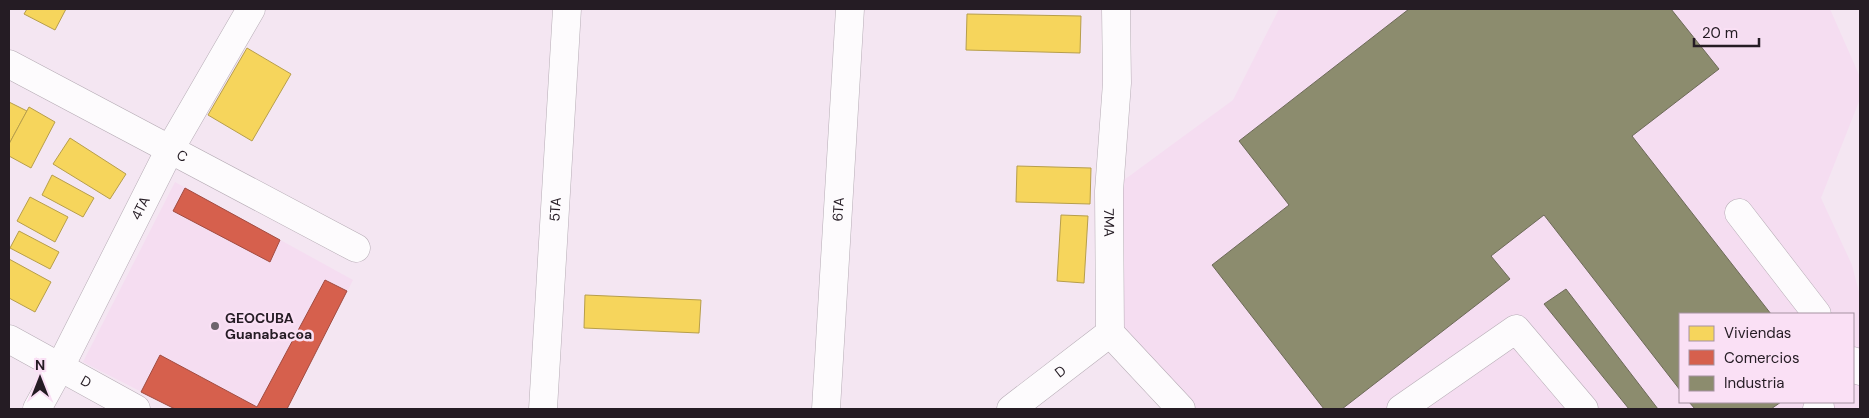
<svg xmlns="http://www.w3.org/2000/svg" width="1869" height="418" viewBox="0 0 1869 418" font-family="'DM Sans',sans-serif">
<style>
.built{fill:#f5ddf1;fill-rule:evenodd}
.homes{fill:#f6d55c;stroke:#b79e4b}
.shops{fill:#d6604d;stroke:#a14c41}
.industry{fill:#8c8c6e;stroke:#6d6a58}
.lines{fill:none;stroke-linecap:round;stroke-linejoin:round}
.minor-casing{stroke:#b6acb5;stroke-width:29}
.minor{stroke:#fdfbfd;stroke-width:28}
.poi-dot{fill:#6d636c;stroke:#fae0f5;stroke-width:2}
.labels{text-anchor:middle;stroke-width:5;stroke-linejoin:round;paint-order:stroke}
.street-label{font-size:14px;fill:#251c24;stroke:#fae0f5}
.poi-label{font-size:14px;font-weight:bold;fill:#251c24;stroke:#fae0f5;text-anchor:start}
</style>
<rect width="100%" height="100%" fill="#f4e6f2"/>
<!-- built -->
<g class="built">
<path d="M1279,9H1830L1860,77V99L1821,198L1852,265L1860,296V409H1163L1110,333L1109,191L1233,100ZM1680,314H1853V402H1680Z"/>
<path d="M175,182L353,280L287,409H175L83,362Z"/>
</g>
<!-- homes -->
<g class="homes">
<path d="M27,9H66L55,30L24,14Z"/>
<path d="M967,14L1081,16L1080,53L966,50Z"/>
<path d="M247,48L291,74L252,141L208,115Z"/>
<path d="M9,102L27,111L9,144Z"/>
<path d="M29,107L55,122L31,168L9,156V144Z"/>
<path d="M70,138L126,174L110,199L53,164Z"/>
<path d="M1017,166L1091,168L1090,204L1016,202Z"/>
<path d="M52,175L94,198L83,217L42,195Z"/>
<path d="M30,197L68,217L55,242L17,221Z"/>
<path d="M1061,215L1088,216L1084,283L1057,281Z"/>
<path d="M19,231L59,252L50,269L10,248Z"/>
<path d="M9,259L51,282L35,312L9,298Z"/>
<path d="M585,295L701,300L699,333L584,328Z"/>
</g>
<!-- shops -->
<g class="shops">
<path d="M185,188L280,240L270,262L173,211Z"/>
<path d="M325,280L347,291L287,409H175L141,392L160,355L257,407Z"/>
</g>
<!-- industry -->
<g class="industry">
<path d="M1409,9H1671L1719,69L1632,136L1771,314H1680V390L1544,215L1491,256L1510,279L1342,409H1324L1212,265L1289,205L1239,141Z"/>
<path d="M1566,289L1658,409H1629L1544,304Z"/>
<path d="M1689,402H1781L1771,409H1695Z"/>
</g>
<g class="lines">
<!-- minor casing -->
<g class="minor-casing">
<g id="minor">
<path id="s1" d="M1116,9L1117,83L1109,191L1110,333L1181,409"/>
<path id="s2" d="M9,64L356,248"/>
<path d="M1739,213L1817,314"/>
<path id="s3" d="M9,339L136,409"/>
<path d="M1853,361L1860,371"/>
<path id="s4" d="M37,409L60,367L170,149L251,9"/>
<path id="s5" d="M543,409L567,9"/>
<path id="s6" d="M826,409L850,9"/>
<path id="s7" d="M1011,409L1110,333"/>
<path d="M1401,409L1516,329L1584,409"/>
<path d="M1817,409L1820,407"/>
</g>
</g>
<!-- minor -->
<use href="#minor" class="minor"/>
</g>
<!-- markers -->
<circle class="poi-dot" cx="215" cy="326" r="5"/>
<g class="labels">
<!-- street labels -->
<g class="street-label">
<text dy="5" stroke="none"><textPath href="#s2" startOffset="196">C</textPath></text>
<text dy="5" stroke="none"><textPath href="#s4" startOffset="226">4TA</textPath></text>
<text dy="5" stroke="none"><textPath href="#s5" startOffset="200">5TA</textPath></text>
<text dy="5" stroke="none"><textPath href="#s6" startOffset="200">6TA</textPath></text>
<text dy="5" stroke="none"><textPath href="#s1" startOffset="214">7MA</textPath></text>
<text dy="5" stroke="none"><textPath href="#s7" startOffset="62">D</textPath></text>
<text dy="5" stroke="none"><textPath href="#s3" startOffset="88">D</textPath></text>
</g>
<!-- poi labels -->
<g class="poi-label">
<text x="225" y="323">GEOCUBA<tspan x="225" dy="16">Guanabacoa</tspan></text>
</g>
</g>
<!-- border -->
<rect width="1869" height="418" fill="none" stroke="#251c24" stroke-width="20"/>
<!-- legend -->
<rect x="1679" y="313" width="175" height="90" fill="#fae0f5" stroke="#a592a1"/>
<rect x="1689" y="326" width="25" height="15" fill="#f6d55c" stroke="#a592a1"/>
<text x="1724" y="338" font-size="15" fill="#251c24">Viviendas</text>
<rect x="1689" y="350" width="25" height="15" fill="#d6604d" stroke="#a592a1"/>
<text x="1724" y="363" font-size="15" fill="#251c24">Comercios</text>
<rect x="1689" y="376" width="25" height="15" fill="#8c8c6e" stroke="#a592a1"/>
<text x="1724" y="388" font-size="15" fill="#251c24">Industria</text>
<!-- north arrow -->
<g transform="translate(40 378)" stroke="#fae0f5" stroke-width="4" paint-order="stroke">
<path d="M0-4L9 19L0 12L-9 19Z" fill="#251c24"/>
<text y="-8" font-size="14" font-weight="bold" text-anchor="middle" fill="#251c24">N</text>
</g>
<!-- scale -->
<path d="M1694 38v8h65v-8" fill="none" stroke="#251c24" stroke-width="2.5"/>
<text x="1702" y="38" font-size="15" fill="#251c24" stroke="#fae0f5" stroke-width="4" paint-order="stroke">20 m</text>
</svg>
